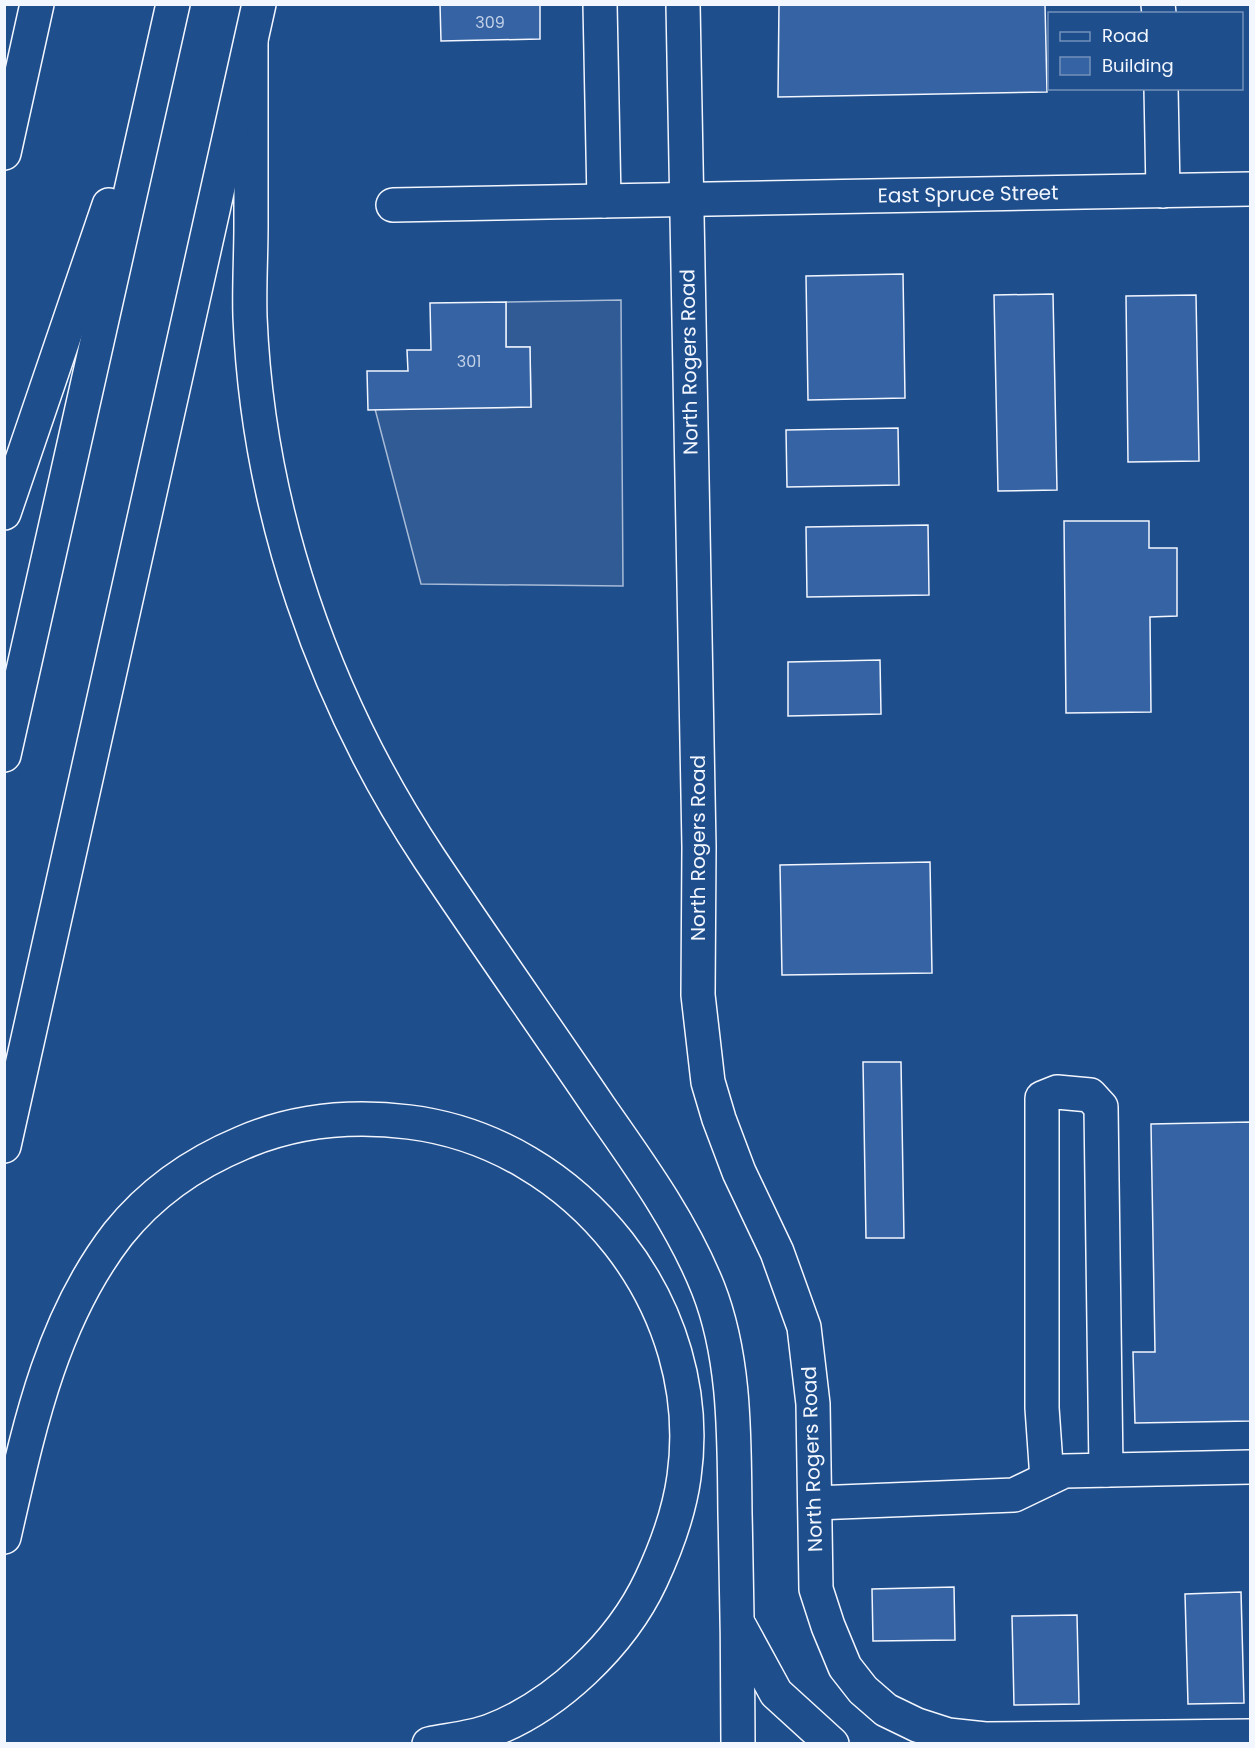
<svg xmlns="http://www.w3.org/2000/svg" width="1255" height="1748" viewBox="0 0 1255 1748" font-family="Poppins,sans-serif">
<style>
.parking{fill:#305b95;stroke:#a8bbd7;stroke-width:1.5}
.building{fill:#3563a3;stroke:#f2f6ff;stroke-width:1.5}
.lines{fill:none;stroke-linecap:round;stroke-linejoin:round}
.minor-casing{stroke:#f2f6ff;stroke-width:36}
.highway-casing{stroke:#f2f6ff;stroke-width:36}
.minor{stroke:#1f4e8c;stroke-width:33}
.highway{stroke:#1f4e8c;stroke-width:33}
.labels{text-anchor:middle;stroke-width:4.5;stroke-linejoin:round;paint-order:stroke}
.number-label{font-size:16px;fill:#c3d1e8}
.street-label{font-size:20px;fill:#f2f6ff;stroke:#1f4e8c}
</style>
<rect width="100%" height="100%" fill="#1f4e8c"/>
<!-- parking -->
<path class="parking" d="M621,300L623,586L421,584L375,409L531,407L530,347H506V302Z"/>
<!-- building -->
<g class="building">
<path d="M440,4H540V39L441,41Z"/>
<path d="M779,4H1045L1047,92L778,97Z"/>
<path d="M903,274L905,398L808,400L806,276Z"/>
<path d="M1053,294L1057,490L998,491L994,295Z"/>
<path d="M1196,295L1199,461L1128,462L1126,296Z"/>
<path d="M506,302V347H530L531,407L368,410L367,371H408L407,350H431L430,303Z"/>
<path d="M898,428L899,485L787,487L786,430Z"/>
<path d="M1064,521H1149V548H1177V616L1150,617L1151,712L1066,713Z"/>
<path d="M928,525L929,595L807,597L806,527Z"/>
<path d="M880,660L881,714L788,716V662Z"/>
<path d="M930,862L932,973L782,975L780,865Z"/>
<path d="M863,1062H901L904,1238H866Z"/>
<path d="M1250,1122V1421L1135,1423L1133,1352H1155L1151,1124Z"/>
<path d="M954,1587L955,1640L873,1641L872,1589Z"/>
<path d="M1241,1592L1244,1703L1188,1704L1185,1594Z"/>
<path d="M1077,1615L1079,1704L1014,1705L1012,1616Z"/>
</g>
<g class="lines">
<!-- minor casing -->
<g class="minor-casing">
<g id="minor">
<path d="M600,4L604,201"/>
<path d="M683,4L699,847L698,995L708,1082L719,1119L739,1172L777,1252L804,1327L813,1404L816,1589L828,1626L845,1667L863,1690L886,1710L917,1725L948,1735L985,1739L1250,1736"/>
<path d="M1158,4L1159,14"/>
<path d="M1161,88L1163,191"/>
<path d="M4,153L37,4"/>
<path d="M393,205L1250,189"/>
<path d="M1047,1479L1042,1408V1098L1057,1092L1090,1095L1101,1107L1106,1470"/>
<path d="M815,1503L1014,1495L1064,1471L1250,1467"/>
</g>
</g>
<!-- highway casing -->
<g class="highway-casing">
<g id="highway">
<path d="M251,42C251,103 251,164 251,225C251,256 249,286 250,317C258,510 323,698 429,858C485,942 543,1024 600,1108C640,1165 682,1223 708,1288C736,1359 734,1440 735,1514C737,1591 738,1667 738,1744"/>
<path d="M4,513L109,205"/>
<path d="M4,755L173,4"/>
<path d="M4,1146L259,4"/>
<path d="M4,1537C28,1432 50,1322 118,1234C150,1194 194,1163 242,1143C295,1120 352,1115 409,1122C578,1143 708,1307 684,1477C679,1513 666,1548 651,1580C621,1644 556,1706 490,1731C471,1738 448,1740 429,1744"/>
<path d="M740,1627L776,1693L832,1744"/>
</g>
</g>
<!-- minor -->
<use href="#minor" class="minor"/>
<!-- highway -->
<use href="#highway" class="highway"/>
</g>
<g class="labels">
<!-- number labels -->
<g class="number-label">
<text x="490" y="28">309</text>
<text x="469" y="367">301</text>
</g>
<!-- street labels -->
<g class="street-label">
<text transform="translate(968 194) rotate(-1)" y="7">East Spruce Street</text>
<text transform="translate(689 362) rotate(-91)" y="7">North Rogers Road</text>
<text transform="translate(698 848) rotate(-90)" y="7">North Rogers Road</text>
<text transform="translate(812 1459) rotate(-92)" y="7">North Rogers Road</text>
</g>
</g>
<!-- border -->
<rect width="1255" height="1748" fill="none" stroke="#f2f6ff" stroke-width="12"/>
<!-- legend -->
<rect x="1048" y="12" width="195" height="78" fill="#1f4e8c" stroke="#7391ba" stroke-width="1.5"/>
<rect x="1060" y="32" width="30" height="9" fill="#1f4e8c" stroke="#7391ba" stroke-width="1.5"/>
<text x="1102" y="42" font-size="18" fill="#f2f6ff">Road</text>
<rect x="1060" y="57" width="30" height="18" fill="#3563a3" stroke="#7391ba" stroke-width="1.5"/>
<text x="1102" y="72" font-size="18" fill="#f2f6ff">Building</text>
</svg>
